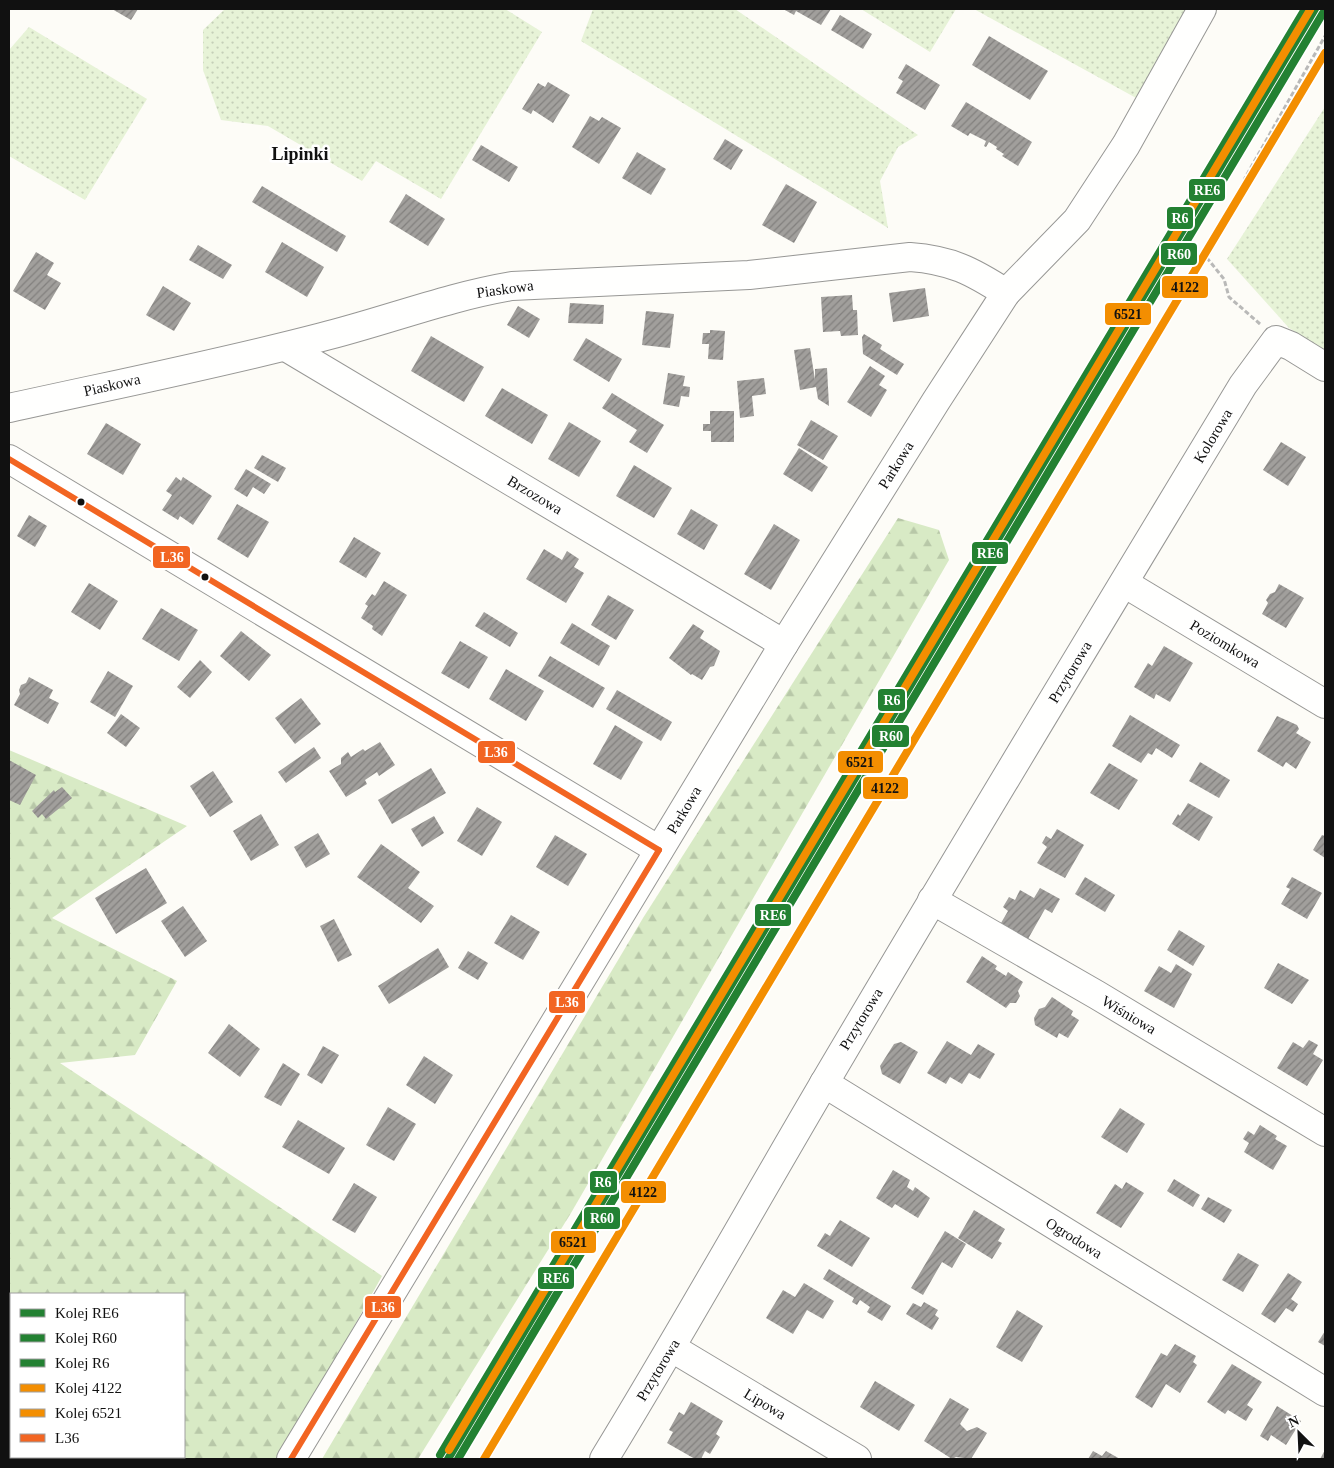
<svg xmlns="http://www.w3.org/2000/svg" width="1334" height="1468" viewBox="0 0 1334 1468" font-family="'Times New Roman',serif">
<style>
.grass{fill:url(#grass-dots)}
.forest{fill:url(#forest-firs);fill-rule:evenodd}
.building{fill:url(#building-hatch)}
.lines{fill:none;stroke-linecap:round;stroke-linejoin:round}
.minor-casing{stroke:#979795;stroke-width:30}
.path{stroke:#b9b9b8;stroke-width:3;stroke-dasharray:5 2.5;stroke-linecap:butt}
.minor{stroke:#fffffe;stroke-width:28}
.bus-1-casing{stroke:#fff;stroke-width:10}
.bus-1{stroke:#f26522;stroke-width:6}
.rail-1-casing{stroke:#fff;stroke-width:11}
.rail-2-casing{stroke:#fff;stroke-width:11}
.rail-3-casing{stroke:#fff;stroke-width:11}
.rail-4-casing{stroke:#fff;stroke-width:11}
.rail-5-casing{stroke:#fff;stroke-width:11}
.rail-1{stroke:#238132;stroke-width:8}
.rail-2{stroke:#238132;stroke-width:8}
.rail-3{stroke:#238132;stroke-width:8}
.rail-4{stroke:#f38e01;stroke-width:8}
.rail-5{stroke:#f38e01;stroke-width:8}
.bus-dot{fill:#111;stroke:#fff;stroke-width:2}
.labels{text-anchor:middle;stroke-width:5;stroke-linejoin:round;paint-order:stroke}
.street-label{font-size:15px;fill:#111;stroke:#fff}
.quarter-label{font-size:18px;font-weight:bold;fill:#111;stroke:#fff}
.line-badge{stroke:#fff;stroke-width:2}
.badge-label{font-size:14px;text-anchor:middle;font-weight:bold;fill:#fff}
.pale-badge-label{font-size:14px;text-anchor:middle;font-weight:bold;fill:#111}
</style>
<defs>
<pattern id="grass-dots" width="8" height="8" patternUnits="userSpaceOnUse" patternTransform="scale(1.25)"><rect width="8" height="8" fill="#e7f3d7"/><path d="M2 2h.1M6 6h.1" fill="none" stroke="#c5cfb8" stroke-width="1.8" stroke-linecap="round"/></pattern>
<pattern id="forest-firs" width="22" height="20" patternUnits="userSpaceOnUse" patternTransform="scale(1.25)"><rect width="22" height="20" fill="#d8eac5"/><path d="M5 1l3.5 6h-7zM16 11l3.5 6h-7z" fill="#b8c8a8"/></pattern>
<pattern id="building-hatch" width="6" height="6" patternUnits="userSpaceOnUse" patternTransform="scale(1.25)"><rect width="6" height="6" fill="#a19f9c"/><path d="M-1 1l2-2M0 6l6-6M5 7l2-2" fill="none" stroke="#82807e"/></pattern>
</defs>
<rect width="100%" height="100%" fill="#fdfcf7"/>
<!-- grass -->
<g class="grass">
<path d="M225,9H505L542,32L441,199L376,161L362,181L268,126L221,120L203,70V30Z"/>
<path d="M593,9H735L918,135L898,147L880,181L888,228L581,41Z"/>
<path d="M861,9H956L930,52Z"/>
<path d="M974,9H1189L1138,99Z"/>
<path d="M29,27L147,99L85,200L9,156V50Z"/>
<path d="M1325,107V350L1289,328L1227,259Z"/>
</g>
<!-- forest -->
<g class="forest">
<path d="M898,518L939,530L949,560L571,1213L418,1459H322L643,918Z"/>
<path d="M9,750L187,826L52,918L177,981L135,1055L60,1063C167,1134 276,1203 382,1276L280,1459H9ZM11,1294H184V1457H11Z"/>
</g>
<!-- building -->
<g class="building">
<path d="M112,9H138L131,20Z"/>
<path d="M783,9H831L821,25L796,11L794,15Z"/>
<path d="M840,15L872,34L863,49L831,30Z"/>
<path d="M989,36L1048,71L1030,100L972,65Z"/>
<path d="M906,64L940,85L925,110L896,93L903,81L898,78Z"/>
<path d="M548,82L570,95L553,123L533,110L531,114L522,109L538,83L545,87Z"/>
<path d="M966,102L1032,142L1018,166L1002,156L1004,154L996,149L997,147L989,142L986,147L984,146L986,141L970,133L968,136L951,126Z"/>
<path d="M590,116L599,121L602,117L621,128L599,164L572,147Z"/>
<path d="M725,139L743,150L731,170L713,159Z"/>
<path d="M481,145L518,167L509,182L472,160Z"/>
<path d="M637,152L666,169L651,195L622,178Z"/>
<path d="M786,184L817,202L794,243L762,225Z"/>
<path d="M262,186L346,236L337,252L252,202Z"/>
<path d="M406,194L445,219L428,246L389,222Z"/>
<path d="M282,242L324,267L307,297L265,272Z"/>
<path d="M198,245L232,265L223,279L189,260Z"/>
<path d="M36,252L54,263L47,275L61,283L45,310L13,291Z"/>
<path d="M163,286L191,303L174,331L146,315Z"/>
<path d="M925,288L929,316L893,322L889,293Z"/>
<path d="M852,295L853,310H857L858,335L841,336L840,331L823,332L821,297Z"/>
<path d="M570,303L604,305L603,324L568,323Z"/>
<path d="M518,306L540,319L529,338L507,325Z"/>
<path d="M646,311L674,314L670,348L642,345Z"/>
<path d="M710,330L725,331L723,360L708,359L709,344H702L703,333H710Z"/>
<path d="M864,334L882,345L880,349L904,364L897,375L863,354L862,337Z"/>
<path d="M431,336L484,367L464,402L411,371Z"/>
<path d="M586,338L622,359L609,382L573,360Z"/>
<path d="M810,348L815,380V369L827,368L829,406L818,399L816,387L800,390L794,350Z"/>
<path d="M870,366L885,376L879,385L887,390L871,417L847,402Z"/>
<path d="M668,373L685,376L683,386L690,387L689,397L681,396L679,407L663,404Z"/>
<path d="M764,378L766,394L752,396L754,416L740,418L737,381Z"/>
<path d="M502,388L548,415L532,444L485,416Z"/>
<path d="M612,393L664,425L647,453L629,442L637,430L602,408Z"/>
<path d="M710,411H734V442H711V431H703V424H710Z"/>
<path d="M811,420L838,436L823,460L797,445Z"/>
<path d="M569,422L601,441L579,477L548,459Z"/>
<path d="M106,423L141,444L123,475L87,454Z"/>
<path d="M1281,442L1306,457L1288,486L1263,470Z"/>
<path d="M799,448L828,467L812,492L783,474Z"/>
<path d="M262,455L286,468L278,482L254,468Z"/>
<path d="M634,465L672,488L654,518L616,496Z"/>
<path d="M246,469L271,484L264,494L253,487L247,497L234,489Z"/>
<path d="M176,477L181,481L183,477L212,496L193,525L180,516L178,520L162,510L172,495L166,491Z"/>
<path d="M237,504L269,522L248,558L217,539Z"/>
<path d="M691,509L718,525L704,550L677,534Z"/>
<path d="M29,515L47,526L35,547L17,536Z"/>
<path d="M774,524L800,540L771,590L744,574Z"/>
<path d="M354,537L381,553L366,578L339,562Z"/>
<path d="M544,549L562,560L567,551L579,559L574,567L584,573L566,603L526,579Z"/>
<path d="M384,581L407,595L382,636L372,629L373,626L361,618L368,606L365,604L372,594L375,596Z"/>
<path d="M89,583L118,601L100,630L71,612Z"/>
<path d="M1279,584L1304,598L1286,628L1262,614L1268,603L1266,600L1270,594L1275,592Z"/>
<path d="M608,595L634,610L616,640L591,625Z"/>
<path d="M161,608L198,630L179,661L142,639Z"/>
<path d="M484,612L518,633L510,647L475,626Z"/>
<path d="M572,623L610,646L599,666L560,643Z"/>
<path d="M693,624L704,631L700,638L720,651L714,666L710,667L702,680L692,674L691,675L669,658Z"/>
<path d="M241,631L271,655L249,681L220,656Z"/>
<path d="M460,641L488,657L469,689L441,673Z"/>
<path d="M1164,646L1193,663L1170,702L1156,694L1154,699L1134,687L1148,663L1152,666Z"/>
<path d="M550,656L605,688L593,708L538,676Z"/>
<path d="M200,660L212,672L190,698L177,687Z"/>
<path d="M506,669L544,691L526,721L489,699Z"/>
<path d="M108,671L133,686L115,717L90,702Z"/>
<path d="M29,677L53,690L49,698L59,703L48,724L14,705L20,694L19,690L21,685L26,683Z"/>
<path d="M617,690L672,722L661,741L606,709Z"/>
<path d="M301,698L321,724L295,744L275,718Z"/>
<path d="M121,714L140,728L126,747L107,733Z"/>
<path d="M1130,715L1180,745L1172,758L1156,748L1152,755L1148,753L1141,763L1112,746Z"/>
<path d="M1277,716L1297,725L1299,729L1296,733L1311,742L1296,769L1286,762L1283,767L1257,751Z"/>
<path d="M615,725L643,742L621,780L593,764Z"/>
<path d="M380,742L395,765L379,776L377,772L365,780L367,784L346,797L329,771L341,764V758L348,752L351,757L363,749L365,751Z"/>
<path d="M314,747L321,758L286,783L278,772Z"/>
<path d="M9,760L36,775L20,805L9,800Z"/>
<path d="M1200,762L1230,780L1219,798L1189,781Z"/>
<path d="M1109,763L1138,780L1119,810L1090,793Z"/>
<path d="M431,768L446,793L392,824L378,800Z"/>
<path d="M213,771L233,802L210,817L190,786Z"/>
<path d="M62,787L72,798L46,819L42,814L38,818L32,811L54,790L55,792Z"/>
<path d="M1188,803L1213,817L1199,841L1172,824L1178,814L1180,816Z"/>
<path d="M477,807L502,822L482,856L457,841Z"/>
<path d="M261,814L279,845L251,861L233,831Z"/>
<path d="M434,816L444,833L422,847L411,829Z"/>
<path d="M1057,829L1084,845L1065,878L1037,863L1047,847L1042,843L1046,836L1051,839Z"/>
<path d="M318,833L330,854L306,868L294,847Z"/>
<path d="M555,835L587,854L568,886L536,867Z"/>
<path d="M1322,835L1325,836V858L1313,850Z"/>
<path d="M381,844L420,872L408,888L434,906L421,923L357,877Z"/>
<path d="M146,868L167,903L116,934L95,898Z"/>
<path d="M1085,877L1115,895L1105,912L1075,894Z"/>
<path d="M1292,877L1322,893L1307,919L1281,904L1290,889L1286,887Z"/>
<path d="M1040,888L1060,899L1052,913L1045,909L1028,939L1001,923L1008,911L1003,907L1009,897L1015,900L1020,890L1034,898Z"/>
<path d="M183,906L207,941L185,957L161,921Z"/>
<path d="M511,915L540,932L523,960L494,943Z"/>
<path d="M334,919L352,955L338,962L320,926Z"/>
<path d="M1179,930L1205,946L1193,966L1167,950Z"/>
<path d="M438,948L449,967L389,1004L378,986Z"/>
<path d="M468,951L488,963L478,980L458,968Z"/>
<path d="M982,956L997,966L995,969L1006,976L1008,972L1023,982L1018,991L1020,996L1016,1003H1010L1006,1008L966,982Z"/>
<path d="M1278,963L1309,980L1292,1004L1264,988Z"/>
<path d="M1176,964L1192,974L1174,1008L1144,991L1159,966L1171,973Z"/>
<path d="M1052,997L1073,1011L1071,1015L1079,1020L1068,1038L1059,1033L1057,1038L1035,1025L1034,1018L1039,1009L1045,1007Z"/>
<path d="M229,1024L260,1049L240,1077L208,1053Z"/>
<path d="M1309,1040L1318,1045L1313,1054L1323,1060L1307,1086L1277,1068L1293,1042L1303,1048Z"/>
<path d="M947,1041L971,1055L978,1044L995,1054L980,1079L969,1073L962,1084L950,1077L946,1084L927,1073Z"/>
<path d="M901,1042L918,1052L900,1084L882,1074L880,1066L894,1044Z"/>
<path d="M323,1046L339,1055L322,1084L307,1075Z"/>
<path d="M424,1056L453,1075L435,1104L406,1085Z"/>
<path d="M283,1063L300,1074L281,1106L264,1097Z"/>
<path d="M388,1107L416,1124L394,1161L366,1145Z"/>
<path d="M1120,1108L1145,1124L1127,1153L1101,1137Z"/>
<path d="M298,1120L345,1148L329,1174L282,1147Z"/>
<path d="M1260,1125L1277,1136L1275,1139L1287,1146L1273,1170L1244,1152L1249,1143L1243,1139L1248,1131L1254,1135Z"/>
<path d="M893,1170L910,1180L907,1187L913,1191L915,1187L930,1198L918,1218L895,1204L892,1208L876,1198Z"/>
<path d="M1174,1179L1200,1195L1193,1207L1167,1191Z"/>
<path d="M1126,1182L1144,1193L1121,1228L1096,1213L1115,1184L1122,1189Z"/>
<path d="M354,1183L377,1197L355,1233L332,1220Z"/>
<path d="M1208,1197L1232,1210L1224,1223L1201,1209Z"/>
<path d="M974,1210L1005,1229L998,1241L1002,1243L992,1259L958,1238Z"/>
<path d="M840,1220L870,1238L852,1267L817,1246L825,1233L830,1236Z"/>
<path d="M945,1231L966,1244L952,1268L942,1262L923,1295L911,1288Z"/>
<path d="M1238,1253L1259,1265L1243,1292L1222,1280Z"/>
<path d="M829,1269L891,1306L882,1321L867,1312L870,1307L860,1300L857,1305L852,1302L854,1298L823,1279Z"/>
<path d="M1288,1273L1302,1282L1291,1299L1298,1304L1293,1312L1286,1308L1275,1323L1261,1314Z"/>
<path d="M804,1283L834,1301L823,1319L807,1310L793,1334L766,1318L783,1290L795,1297Z"/>
<path d="M924,1302L938,1310L935,1315L939,1318L932,1330L906,1314L913,1303L921,1307Z"/>
<path d="M1017,1310L1043,1326L1022,1362L996,1347Z"/>
<path d="M1325,1331V1346L1318,1342Z"/>
<path d="M1175,1344L1196,1356L1193,1362L1197,1365L1180,1393L1166,1384L1152,1408L1135,1397L1161,1353L1167,1356Z"/>
<path d="M1232,1364L1262,1382L1247,1405L1253,1409L1246,1421L1228,1410L1225,1414L1207,1402Z"/>
<path d="M875,1381L915,1405L899,1431L860,1407Z"/>
<path d="M950,1398L969,1409L960,1424L967,1431L977,1427L987,1433L971,1459L956,1457L952,1459L924,1441Z"/>
<path d="M691,1402L723,1421L716,1434L720,1437L710,1454L705,1451L701,1459H695L667,1443L673,1432L669,1430L679,1412L684,1415Z"/>
<path d="M1277,1406L1301,1421L1286,1445L1271,1435L1268,1441L1260,1436Z"/>
<path d="M1325,1450V1459H1320Z"/>
<path d="M1093,1451L1102,1456L1106,1451L1120,1459H1088Z"/>
</g>
<g class="lines">
<!-- minor casing -->
<g class="minor-casing">
<g id="minor">
<path d="M286,347L784,644"/>
<path d="M9,408C113,385 219,364 322,337C386,321 447,297 512,286L749,275L910,257C951,260 972,271 1006,293"/>
<path d="M9,459L659,850"/>
<path d="M1124,583L1325,704"/>
<path d="M932,900L1097,995L1325,1132"/>
<path d="M824,1083L1325,1392"/>
<path d="M672,1348L857,1459"/>
<path d="M291,1459L784,644L936,401L1006,293L1077,220L1126,145L1202,9"/>
<path d="M604,1459C686,1325 762,1188 842,1053C974,829 1109,607 1243,385L1276,340L1291,346L1325,367"/>
</g>
</g>
<!-- path -->
<path class="path" d="M1260,324L1229,297L1224,279L1207,258L1244,189L1245,178L1325,36"/>
<!-- minor -->
<use href="#minor" class="minor"/>
<!-- bus-1 casing -->
<g class="bus-1-casing">
<g id="bus-1">
<path d="M9,459L659,850"/>
<path d="M291,1459L659,850"/>
</g>
</g>
<!-- bus-1 -->
<use href="#bus-1" class="bus-1"/>
<!-- rail-1 casing -->
<g class="rail-1-casing">
<path id="rail-1" d="M448,1459L1315,9"/>
</g>
<!-- rail-2 casing -->
<g class="rail-2-casing">
<path id="rail-2" d="M458,1459L1323,13"/>
</g>
<!-- rail-3 casing -->
<g class="rail-3-casing">
<path id="rail-3" d="M440,1455L1305,9"/>
</g>
<!-- rail-4 casing -->
<g class="rail-4-casing">
<path id="rail-4" d="M484,1459L1325,53"/>
</g>
<!-- rail-5 casing -->
<g class="rail-5-casing">
<path id="rail-5" d="M449,1450L1310,10"/>
</g>
<!-- rail-1 -->
<use href="#rail-1" class="rail-1"/>
<!-- rail-2 -->
<use href="#rail-2" class="rail-2"/>
<!-- rail-3 -->
<use href="#rail-3" class="rail-3"/>
<!-- rail-4 -->
<use href="#rail-4" class="rail-4"/>
<!-- rail-5 -->
<use href="#rail-5" class="rail-5"/>
</g>
<!-- markers -->
<g class="bus-dot">
<circle cx="81" cy="502" r="4.5"/>
<circle cx="205" cy="577" r="4.5"/>
</g>
<g class="labels">
<!-- street labels -->
<g class="street-label">
<text transform="translate(505 289) rotate(-8)" y="5">Piaskowa</text>
<text transform="translate(112 385) rotate(-13)" y="5">Piaskowa</text>
<text transform="translate(1213 436) rotate(-59)" y="5">Kolorowa</text>
<text transform="translate(896 465) rotate(-58)" y="5">Parkowa</text>
<text transform="translate(535 495) rotate(31)" y="5">Brzozowa</text>
<text transform="translate(1225 644) rotate(31)" y="5">Poziomkowa</text>
<text transform="translate(1070 672) rotate(-59)" y="5">Przytorowa</text>
<text transform="translate(684 810) rotate(-59)" y="5">Parkowa</text>
<text transform="translate(1129 1015) rotate(31)" y="5">Wiśniowa</text>
<text transform="translate(861 1019) rotate(-59)" y="5">Przytorowa</text>
<text transform="translate(1074 1238) rotate(32)" y="5">Ogrodowa</text>
<text transform="translate(658 1370) rotate(-59)" y="5">Przytorowa</text>
<text transform="translate(765 1404) rotate(31)" y="5">Lipowa</text>
</g>
<!-- quarter labels -->
<g class="quarter-label">
<text x="300" y="160">Lipinki</text>
</g>
</g>
<g class="line-badge">
<rect x="1188" y="178" width="38" height="24" rx="5" fill="#238132"/>
<rect x="1166" y="206" width="28" height="24" rx="5" fill="#238132"/>
<rect x="1160" y="242" width="38" height="24" rx="5" fill="#238132"/>
<rect x="1161" y="275" width="48" height="24" rx="5" fill="#f38e01"/>
<rect x="1104" y="302" width="48" height="24" rx="5" fill="#f38e01"/>
<rect x="971" y="541" width="38" height="24" rx="5" fill="#238132"/>
<rect x="152" y="545" width="39" height="24" rx="5" fill="#f26522"/>
<rect x="877" y="688" width="29" height="24" rx="5" fill="#238132"/>
<rect x="871" y="724" width="39" height="24" rx="5" fill="#238132"/>
<rect x="477" y="740" width="39" height="24" rx="5" fill="#f26522"/>
<rect x="837" y="750" width="47" height="24" rx="5" fill="#f38e01"/>
<rect x="862" y="776" width="47" height="24" rx="5" fill="#f38e01"/>
<rect x="754" y="903" width="38" height="24" rx="5" fill="#238132"/>
<rect x="548" y="990" width="38" height="24" rx="5" fill="#f26522"/>
<rect x="589" y="1170" width="29" height="24" rx="5" fill="#238132"/>
<rect x="620" y="1180" width="47" height="24" rx="5" fill="#f38e01"/>
<rect x="583" y="1206" width="38" height="24" rx="5" fill="#238132"/>
<rect x="550" y="1230" width="47" height="24" rx="5" fill="#f38e01"/>
<rect x="537" y="1266" width="38" height="24" rx="5" fill="#238132"/>
<rect x="364" y="1295" width="38" height="24" rx="5" fill="#f26522"/>
</g>
<g class="badge-label">
<text x="1207" y="195">RE6</text>
<text x="1180" y="223">R6</text>
<text x="1179" y="259">R60</text>
<text x="990" y="558">RE6</text>
<text x="172" y="562">L36</text>
<text x="892" y="705">R6</text>
<text x="891" y="741">R60</text>
<text x="496" y="757">L36</text>
<text x="773" y="920">RE6</text>
<text x="567" y="1007">L36</text>
<text x="603" y="1187">R6</text>
<text x="602" y="1223">R60</text>
<text x="556" y="1283">RE6</text>
<text x="383" y="1312">L36</text>
</g>
<g class="pale-badge-label">
<text x="1185" y="292">4122</text>
<text x="1128" y="319">6521</text>
<text x="860" y="767">6521</text>
<text x="885" y="793">4122</text>
<text x="643" y="1197">4122</text>
<text x="573" y="1247">6521</text>
</g>
<!-- border -->
<rect width="1334" height="1468" fill="none" stroke="#111111" stroke-width="20"/>
<!-- legend -->
<rect x="10" y="1293" width="175" height="165" fill="#ffffff" stroke="#a0a0a0"/>
<rect x="20" y="1309" width="25" height="8" fill="#238132" stroke="#a0a0a0"/>
<text x="55" y="1318" font-size="15" fill="#111111">Kolej RE6</text>
<rect x="20" y="1334" width="25" height="8" fill="#238132" stroke="#a0a0a0"/>
<text x="55" y="1343" font-size="15" fill="#111111">Kolej R60</text>
<rect x="20" y="1359" width="25" height="8" fill="#238132" stroke="#a0a0a0"/>
<text x="55" y="1368" font-size="15" fill="#111111">Kolej R6</text>
<rect x="20" y="1384" width="25" height="8" fill="#f38e01" stroke="#a0a0a0"/>
<text x="55" y="1393" font-size="15" fill="#111111">Kolej 4122</text>
<rect x="20" y="1409" width="25" height="8" fill="#f38e01" stroke="#a0a0a0"/>
<text x="55" y="1418" font-size="15" fill="#111111">Kolej 6521</text>
<rect x="20" y="1434" width="25" height="8" fill="#f26522" stroke="#a0a0a0"/>
<text x="55" y="1443" font-size="15" fill="#111111">L36</text>
<!-- north arrow -->
<g transform="translate(1299 1433) rotate(336)" stroke="#ffffff" stroke-width="4" paint-order="stroke">
<path d="M0-4L9 19L0 12L-9 19Z" fill="#111111"/>
<text y="-8" font-size="14" font-weight="bold" text-anchor="middle" fill="#111111">N</text>
</g>
</svg>
